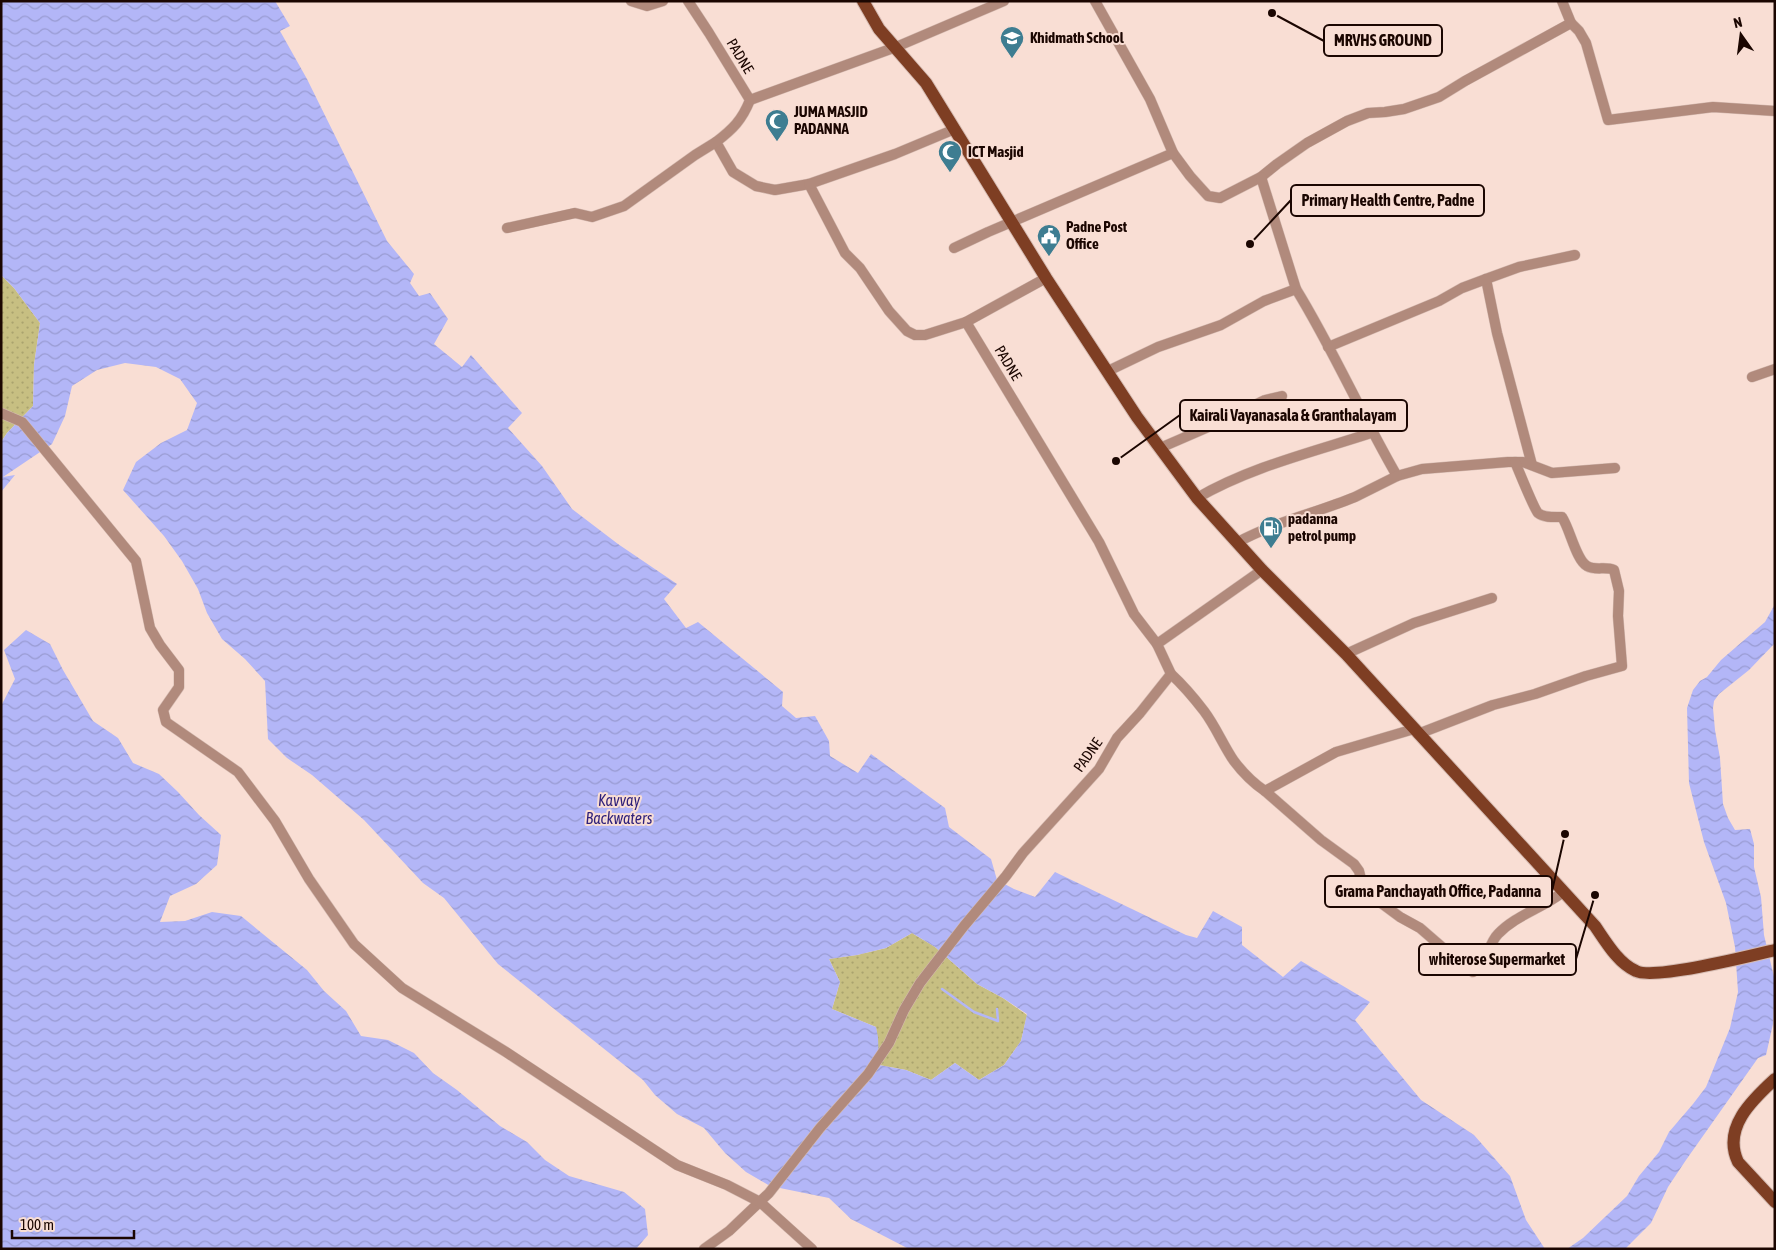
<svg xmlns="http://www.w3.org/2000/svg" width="1776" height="1250" viewBox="0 0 1776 1250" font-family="'Asap Condensed',sans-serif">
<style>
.grass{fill:url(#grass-dots)}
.water{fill:url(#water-waves);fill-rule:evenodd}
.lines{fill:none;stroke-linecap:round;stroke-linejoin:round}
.stream{stroke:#b3b6f7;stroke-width:2.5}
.minor-casing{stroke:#d5bbb2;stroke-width:11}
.major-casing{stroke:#d5bbb2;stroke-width:14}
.minor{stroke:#b18a7c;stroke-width:10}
.major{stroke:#7e3e23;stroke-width:12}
.labels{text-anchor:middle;stroke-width:4;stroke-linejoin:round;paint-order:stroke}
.poi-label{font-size:15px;font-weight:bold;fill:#1b0601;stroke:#f9ded4;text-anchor:start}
.street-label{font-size:15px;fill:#1b0601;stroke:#f9ded4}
.water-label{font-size:16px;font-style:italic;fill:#2e1f7a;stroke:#f9ded4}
.leader{fill:none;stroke:#1b0601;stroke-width:2}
.callout-dot{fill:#1b0601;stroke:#f9ded4;stroke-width:2}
.callout{fill:#f9ded4;stroke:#1b0601;stroke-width:2}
.callout-label{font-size:16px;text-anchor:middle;font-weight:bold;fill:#1b0601}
</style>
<defs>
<pattern id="grass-dots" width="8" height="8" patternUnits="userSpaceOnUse" patternTransform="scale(1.25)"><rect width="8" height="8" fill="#c7bf82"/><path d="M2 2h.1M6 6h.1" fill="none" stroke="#aaa36e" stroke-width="1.8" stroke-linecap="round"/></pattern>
<pattern id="water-waves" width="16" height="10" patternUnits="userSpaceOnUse" patternTransform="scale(1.25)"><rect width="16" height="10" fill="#b3b6f7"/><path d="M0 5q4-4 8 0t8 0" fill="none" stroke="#999bd2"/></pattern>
</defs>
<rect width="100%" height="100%" fill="#f9ded4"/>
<!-- grass -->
<g class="grass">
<path d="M1,275L14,288L40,323L34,365L33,406L7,433L1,442Z"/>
<path d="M912,933L935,947L977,984L1003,998L1027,1015L1021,1041L1004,1065L979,1080L955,1063L931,1080L906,1070L879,1065L876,1027L832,1009L840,982L829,959L857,955L886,948Z"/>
</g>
<!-- water -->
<g class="water">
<path d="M1,1H275L290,26L280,31L307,79L387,241L414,274L410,283L419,296L430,293L448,319L434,344L462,367L471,355L522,413L508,428L542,466L572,509L618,544L677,584L664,599L686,628L698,622L783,692L782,706L796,718L815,716L829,741L830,756L858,773L871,754L945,808L949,827L991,859L997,880L1014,889L1035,897L1055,872L1186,935L1197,938L1213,911L1242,927V945L1283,977L1301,961L1370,1002L1355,1020L1421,1100L1474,1135L1510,1176L1526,1220L1545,1249H909L851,1219L829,1198L770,1186L746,1172L725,1153L704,1128L677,1114L655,1095L643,1080L498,964L444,898L423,883L364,820L312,775L287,758L268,739L265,681L245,659L222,639L207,613L198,589L182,561L164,536L123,490L136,462L161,443L187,430L197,403L180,379L156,367L125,363L97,370L72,386L65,416L52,444L3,477L15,475L1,492V442L7,433L33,406L34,365L40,323L14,288L1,275ZM912,933L935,947L977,984L1003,998L1027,1014L1021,1041L1004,1065L979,1080L955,1063L931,1080L906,1070L879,1065L878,1037L876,1027L832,1009L840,982L829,959L857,955L886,948Z"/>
<path d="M1775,604V643L1749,670L1719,694L1714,701L1713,708L1715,730L1720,758L1723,804L1728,818L1735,830L1750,829L1754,844V867L1761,897L1764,935L1775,981L1773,1024L1766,1055L1758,1058L1686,1160L1668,1187L1651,1223L1625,1249H1567L1583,1238L1627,1196L1639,1176L1659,1152L1669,1132L1693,1104L1706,1087L1730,1028L1738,992L1735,947L1726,903L1704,842L1689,783L1687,708L1693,690L1700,681L1707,677L1721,660L1765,622Z"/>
<path d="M26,630L50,644L63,670L93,721L118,738L133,763L159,774L178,792L199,815L221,835L217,865L196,884L170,896L160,922L185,921L212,912L241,916L307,970L324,991L346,1011L361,1036L388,1040L414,1053L433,1073L457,1090L500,1126L527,1142L545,1160L569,1176L624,1192L645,1209L648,1235L636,1249H1V706L15,679L4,650Z"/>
</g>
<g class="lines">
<!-- stream -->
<path class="stream" d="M942,989L974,1012L998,1021L997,1009"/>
<!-- minor casing -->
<g class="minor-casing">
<g id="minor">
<path d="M631,1L647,6L663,1"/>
<path d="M688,1L709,33L750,100C742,120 733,129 716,142L733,172L756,186L775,190L809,184L845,253L860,268L889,311L907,331L915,335H925L966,322L1099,542L1134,614L1157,644L1171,674L1140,713L1117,738L1099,769L1023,853L1006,876L964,926L920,983L904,1010L889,1043L868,1074L820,1128L769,1193L729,1231L704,1249"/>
<path d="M1095,1L1150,99L1173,153L1190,176L1208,196L1220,198L1261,177L1277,164L1307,143L1347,121L1368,113L1385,112L1404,109L1439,97L1465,81L1571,23L1562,1"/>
<path d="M1571,23L1579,31L1586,43L1608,120L1713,107L1775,111"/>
<path d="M750,100L896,47L1004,1"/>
<path d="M809,184L895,154L955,129"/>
<path d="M507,228L575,213L592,217L624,206L695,155L716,142"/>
<path d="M954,248L988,232L1173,153"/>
<path d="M1486,279L1497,333L1532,465"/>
<path d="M1296,289C1333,349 1361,414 1397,476L1422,469L1508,462H1523L1552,473L1615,468"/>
<path d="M966,322L1046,278"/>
<path d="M1328,347L1439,301L1462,288L1486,279L1519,267L1575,255"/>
<path d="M1108,371L1158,347L1221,325L1264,301L1296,289L1261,177"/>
<path d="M1752,377L1775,369"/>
<path d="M1,413L22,422L136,561L150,628L160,645L179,670V687L163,710L166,722L238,772L275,821L309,879L354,944L402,988L506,1052L677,1165L727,1185L760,1202L812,1249"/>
<path d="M1160,448L1220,422L1265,400L1282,396"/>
<path d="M1197,498C1250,467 1313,452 1371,433"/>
<path d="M1238,542C1275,522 1316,513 1355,497C1369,490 1383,483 1397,476"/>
<path d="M1157,644L1262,570"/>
<path d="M1346,654L1414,623L1492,598"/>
<path d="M1171,674C1183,685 1194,698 1204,711C1216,727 1223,745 1234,761C1243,773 1253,783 1265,791L1336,752L1414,729"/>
<path d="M1418,734L1493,705L1535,694L1586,676L1622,666L1618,616L1619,591L1614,570C1606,566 1595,571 1587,566C1576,560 1570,529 1562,517C1555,517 1544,518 1538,513C1534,509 1519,471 1515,462"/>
<path d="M1265,791L1321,840L1354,864L1359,871L1363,887L1369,894L1400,917L1420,928L1465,967L1473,972C1488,966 1487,945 1498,934C1516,915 1543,908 1563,892"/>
</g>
</g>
<!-- major casing -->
<g class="major-casing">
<g id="major">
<path d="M863,1L879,29L926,83L1046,278L1137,417L1197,498L1262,570L1346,654L1595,926C1606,942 1618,963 1636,971C1654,980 1750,956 1775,950"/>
<path d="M1775,1079C1752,1100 1722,1128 1738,1162L1775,1202"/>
</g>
</g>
<!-- minor -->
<use href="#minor" class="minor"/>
<!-- major -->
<use href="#major" class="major"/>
</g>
<!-- icons -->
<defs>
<g id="school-pin" transform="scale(1.25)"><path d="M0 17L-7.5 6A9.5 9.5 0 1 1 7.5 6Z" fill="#3e7d91" stroke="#f9ded4"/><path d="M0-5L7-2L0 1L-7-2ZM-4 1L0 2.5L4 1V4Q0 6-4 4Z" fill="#fff"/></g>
<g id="mosque-pin" transform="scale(1.25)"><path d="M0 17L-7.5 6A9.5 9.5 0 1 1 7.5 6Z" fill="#3e7d91" stroke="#f9ded4"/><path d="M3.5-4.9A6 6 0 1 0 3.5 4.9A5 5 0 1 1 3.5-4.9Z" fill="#fff"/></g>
<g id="civic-pin" transform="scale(1.25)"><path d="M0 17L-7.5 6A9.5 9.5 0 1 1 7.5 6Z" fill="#3e7d91" stroke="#f9ded4"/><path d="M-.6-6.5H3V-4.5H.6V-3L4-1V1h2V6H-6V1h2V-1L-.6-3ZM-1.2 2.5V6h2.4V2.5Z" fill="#fff"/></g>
<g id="fuel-pin" transform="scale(1.25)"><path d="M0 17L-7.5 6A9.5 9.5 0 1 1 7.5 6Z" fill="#3e7d91" stroke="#f9ded4"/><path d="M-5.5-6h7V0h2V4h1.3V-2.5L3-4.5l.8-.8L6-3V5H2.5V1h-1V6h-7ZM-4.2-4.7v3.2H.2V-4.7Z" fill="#fff"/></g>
</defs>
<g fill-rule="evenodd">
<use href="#school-pin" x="1012" y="38"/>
<use href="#mosque-pin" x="777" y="121"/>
<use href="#mosque-pin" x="950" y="152"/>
<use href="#civic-pin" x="1049" y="236"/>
<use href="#fuel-pin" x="1271" y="528"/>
</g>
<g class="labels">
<!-- poi labels -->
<g class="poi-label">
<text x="1030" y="43">Khidmath School</text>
<text x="794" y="117">JUMA MASJID<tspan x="794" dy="17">PADANNA</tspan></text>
<text x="968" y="157">ICT Masjid</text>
<text x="1066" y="232">Padne Post<tspan x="1066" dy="17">Office</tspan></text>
<text x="1288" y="524">padanna<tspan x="1288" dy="17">petrol pump</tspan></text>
</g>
<!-- street labels -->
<g class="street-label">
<text transform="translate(740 56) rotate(59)" y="5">PADNE</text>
<text transform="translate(1008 363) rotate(59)" y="5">PADNE</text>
<text transform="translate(1088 755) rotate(-55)" y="5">PADNE</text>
</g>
<!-- water labels -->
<g class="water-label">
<text x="619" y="806">Kavvay<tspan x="619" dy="18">Backwaters</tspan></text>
</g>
</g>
<!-- callouts -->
<path class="leader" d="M1272 13L1324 41M1250 244L1291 200M1116 461L1180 415M1565 834L1552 891M1595 895L1576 959"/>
<g class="callout-dot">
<circle cx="1272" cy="13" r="5"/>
<circle cx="1250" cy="244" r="5"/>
<circle cx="1116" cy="461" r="5"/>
<circle cx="1565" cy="834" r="5"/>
<circle cx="1595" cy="895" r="5"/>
</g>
<g class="callout">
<rect x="1324" y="25" width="118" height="31" rx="5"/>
<rect x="1291" y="185" width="193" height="31" rx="5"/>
<rect x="1180" y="400" width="227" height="31" rx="5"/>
<rect x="1325" y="876" width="227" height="31" rx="5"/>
<rect x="1419" y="944" width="157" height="31" rx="5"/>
</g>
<g class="callout-label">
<text x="1383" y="46">MRVHS GROUND</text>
<text x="1388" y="206">Primary Health Centre, Padne</text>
<text x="1293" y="421">Kairali Vayanasala &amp; Granthalayam</text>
<text x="1438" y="897">Grama Panchayath Office, Padanna</text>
<text x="1497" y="965">whiterose Supermarket</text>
</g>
<!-- border -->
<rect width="1776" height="1250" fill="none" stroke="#1b0601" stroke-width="5"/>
<!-- north arrow -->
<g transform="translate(1741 35) rotate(346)" stroke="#f9ded4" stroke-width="4" paint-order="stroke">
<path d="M0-4L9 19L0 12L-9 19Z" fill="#1b0601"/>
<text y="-8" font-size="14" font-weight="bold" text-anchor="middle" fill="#1b0601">N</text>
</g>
<!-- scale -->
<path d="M12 1230v8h122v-8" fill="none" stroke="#1b0601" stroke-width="2.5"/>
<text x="20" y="1230" font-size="15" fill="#1b0601" stroke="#f9ded4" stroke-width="4" paint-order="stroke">100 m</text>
</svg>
